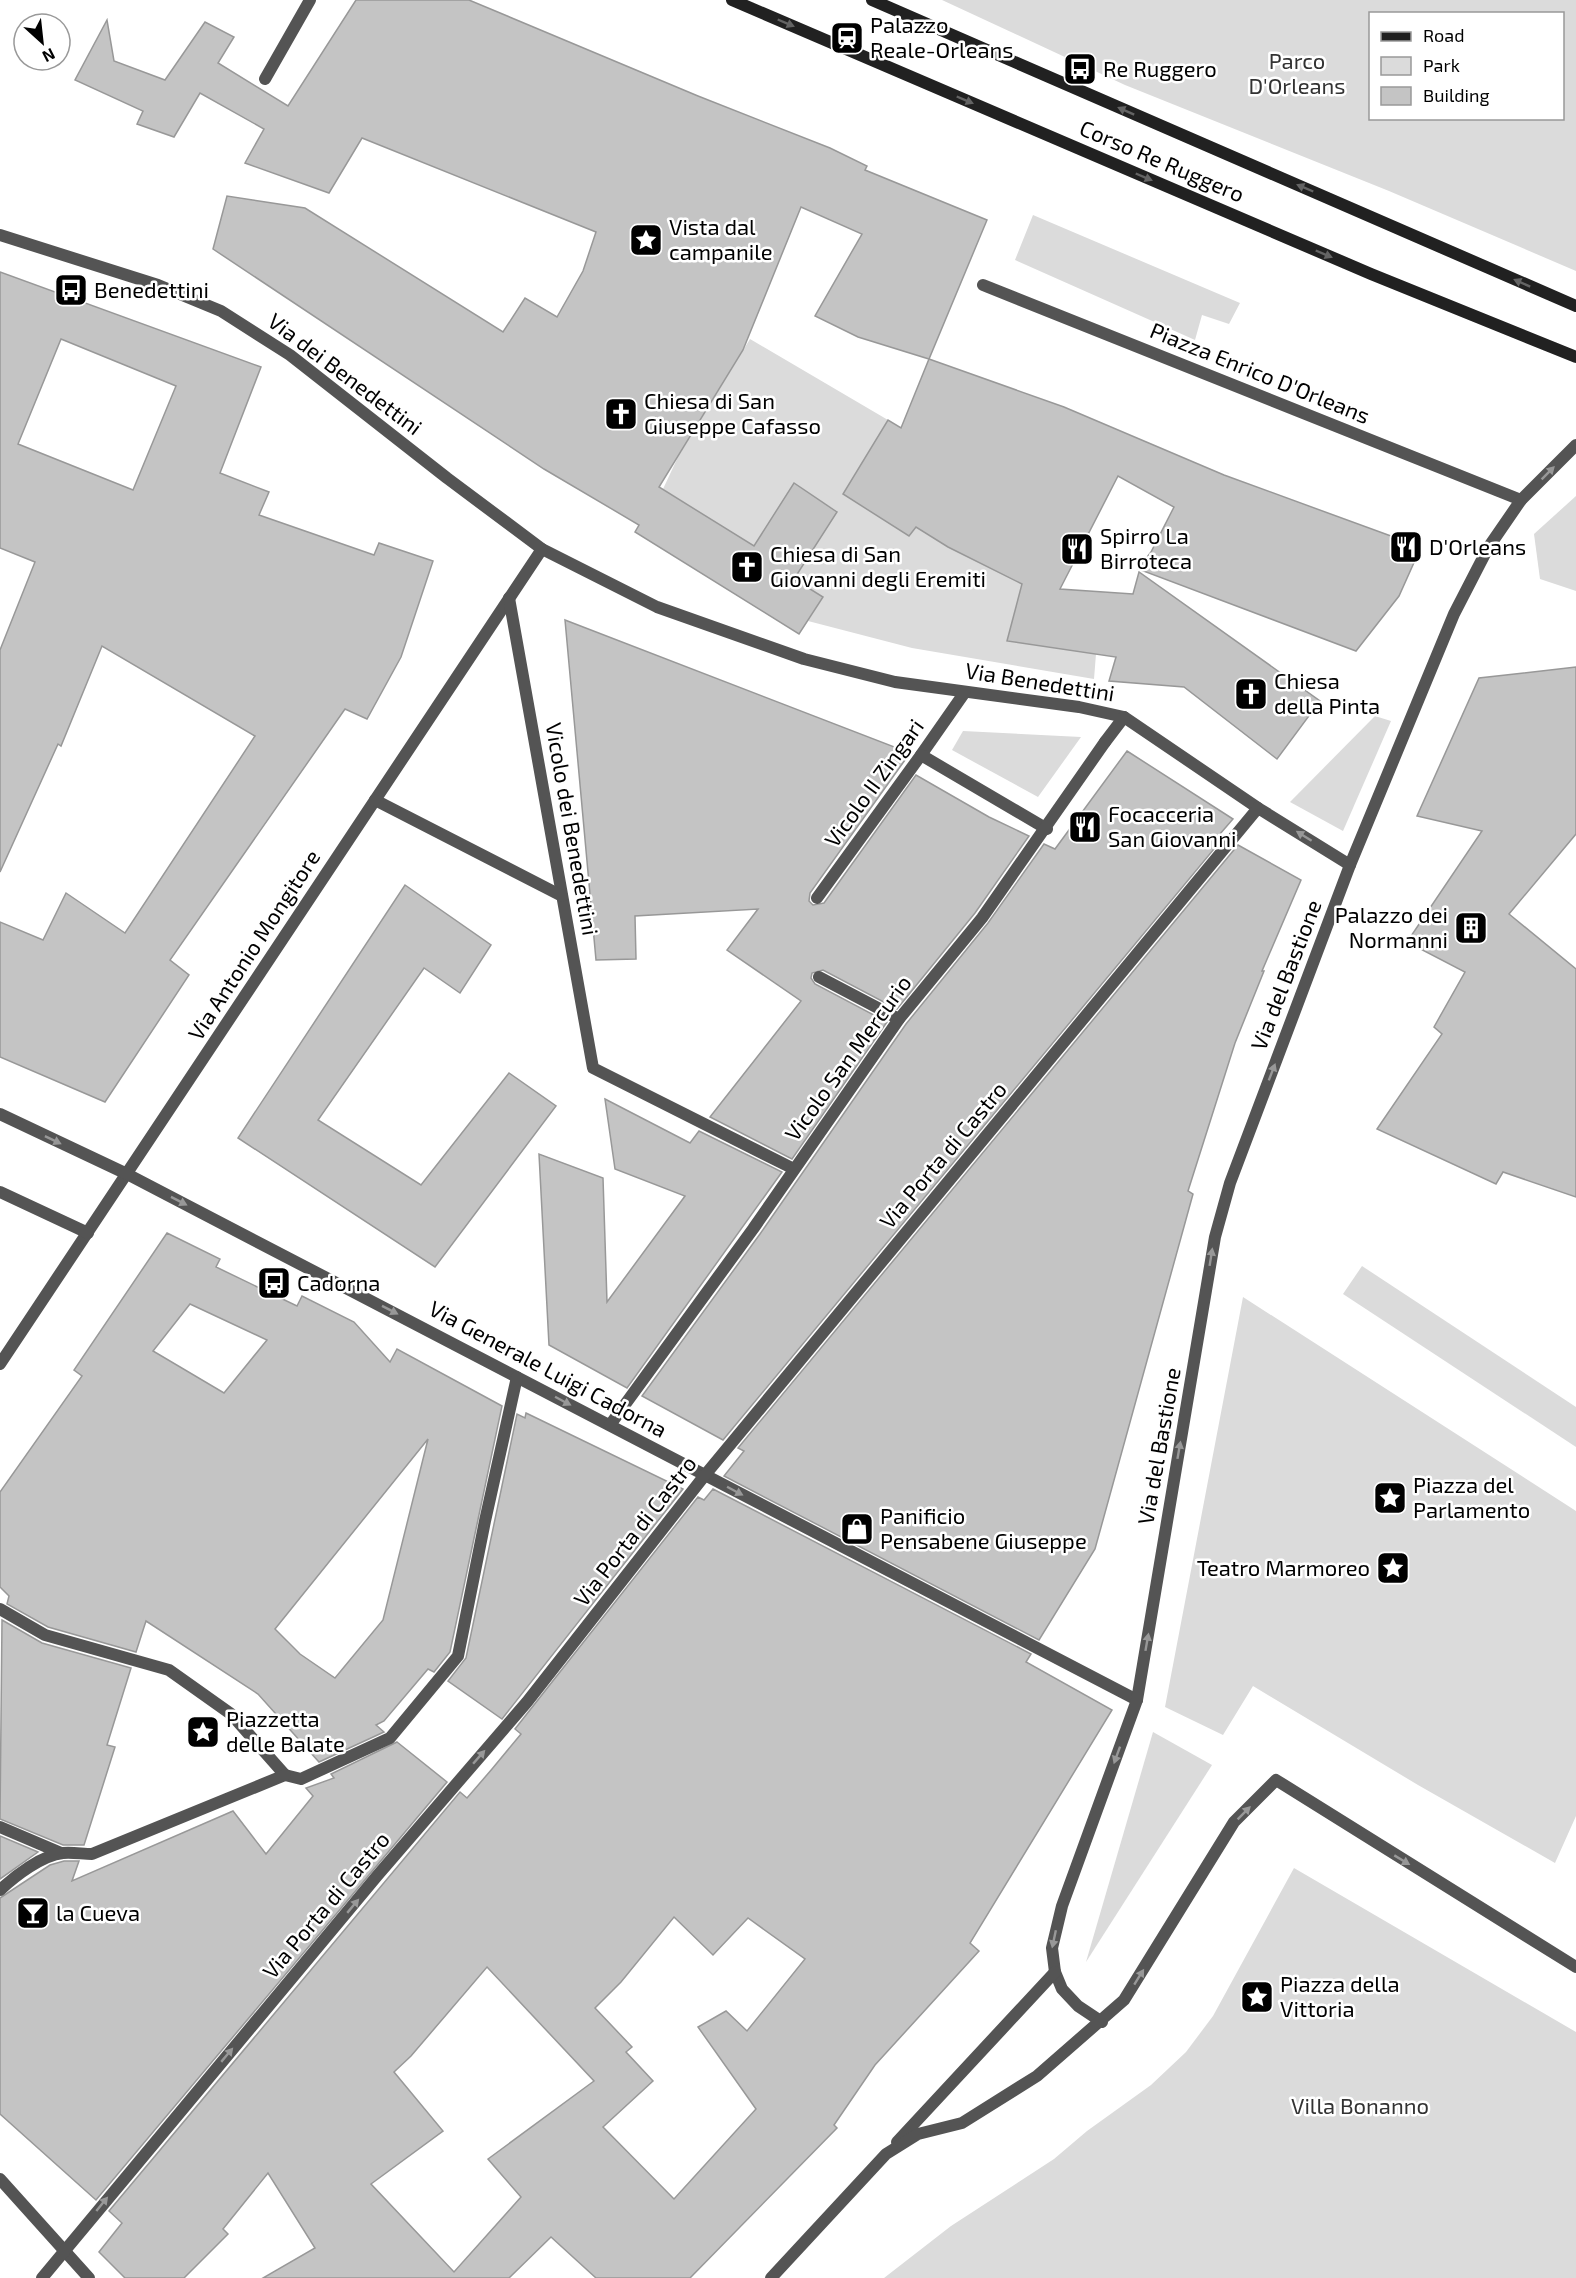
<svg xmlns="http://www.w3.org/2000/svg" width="1576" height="2278" viewBox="0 0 1576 2278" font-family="'Exo 2',sans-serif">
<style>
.green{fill:#dbdbdb;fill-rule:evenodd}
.building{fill:#c4c4c4;stroke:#989898;stroke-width:1.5;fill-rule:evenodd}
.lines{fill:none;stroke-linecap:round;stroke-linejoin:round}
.pedestrian{stroke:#545454;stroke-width:12}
.minor{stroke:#545454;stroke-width:12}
.secondary{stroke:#212121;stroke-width:12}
.oneway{fill:#646464}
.oneway2{fill:#989898}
.labels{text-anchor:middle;stroke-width:5;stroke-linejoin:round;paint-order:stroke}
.poi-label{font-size:22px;fill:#000;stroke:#fff;text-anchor:start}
.park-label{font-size:22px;fill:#323232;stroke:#fff}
.street-label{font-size:22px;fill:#000;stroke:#fff}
</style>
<rect width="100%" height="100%" fill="#fff"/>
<!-- green -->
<g class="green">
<path d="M942,0H1576V271L1389,191L1125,85ZM1370,14H1562V118H1370Z"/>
<path d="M1033,215L1240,303L1229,324L1202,315L1195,340L1015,260Z"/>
<path d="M750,339L888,420L843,494L909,536L916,527L1046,597L1096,654L1094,679L912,648L808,621L823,597L794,579L837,511L794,484L749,554L733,533L663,489L678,457Z"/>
<path d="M1576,496V591L1540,579L1534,534Z"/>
<path d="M1375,716L1391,721L1343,831L1290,802Z"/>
<path d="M963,731L1081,737L1038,797L952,750Z"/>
<path d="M1362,1266L1576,1407V1447L1343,1294Z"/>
<path d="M1243,1297L1576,1511V1816L1555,1863L1418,1785L1253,1686L1223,1735L1165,1707Z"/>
<path d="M1153,1732L1212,1765L1086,1962Z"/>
<path d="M1294,1868L1576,2032V2278H884L951,2226L1054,2159L1087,2131L1151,2085L1186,2052L1213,2016Z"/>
</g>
<!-- building -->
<g class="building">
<path d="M356,0H469L698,96L830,148L867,166L865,170L987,220L929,359L858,337L815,316L862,234L801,207L743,350L659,487L754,546L794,483L837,512L794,579L823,597L799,634L635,532L639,525L544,469L213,249L227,196L305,208L503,332L525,298L557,317L583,271L596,232L362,138L329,193L245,163L264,129L200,93L174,137L137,124L143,111L75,80L107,20L114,61L165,80L205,22L234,37L218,63L288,106Z"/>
<path d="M0,272L261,367L220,473L269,492L259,515L374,555L379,543L433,561L401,657L367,719L345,709L170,960L189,975L105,1102L0,1057V922L43,940L66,893L125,933L255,736L102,646L61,746L58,744L0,872V650L35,562L0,548ZM61,339L176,386L133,490L18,444Z"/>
<path d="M929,359L1064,407L1224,475L1421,547L1399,596L1356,651L1138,569L1151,552L1174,507L1118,476L1060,589L1133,594L1139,572L1320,701L1277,759L1184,687L1109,681L1116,657L1007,641L1022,584L948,547L916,527L909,536L843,494L888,420L901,428Z"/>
<path d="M565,620L910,753L810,893L809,901L813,905L824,903L916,775L989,817L1029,836L975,913L897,1009L823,970L812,973L811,978L815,984L887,1022L792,1159L710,1117L801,1001L727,950L758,909L635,916L636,959L596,960Z"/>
<path d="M1576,667V834L1509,914L1576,969V1197L1503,1172L1496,1184L1377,1129L1442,1034L1434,1027L1465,972L1407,942L1482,831L1417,816L1479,678Z"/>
<path d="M1127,751L1233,819L1220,834L1224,837L723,1440L642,1396L760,1234L906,1024L988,923L1044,844L1055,849Z"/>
<path d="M1238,845L1301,880L1262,971H1264L1235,1043L1188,1191L1193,1194L1095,1549L1039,1640L724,1476L744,1451L738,1448Z"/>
<path d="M405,885L491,945L460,993L424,968L318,1120L421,1185L509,1073L556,1106L435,1267L238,1138Z"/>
<path d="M605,1099L690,1143L699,1131L782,1172L627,1388L549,1345L539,1154L603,1178L607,1302L685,1196L615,1169Z"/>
<path d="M167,1233L220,1259L216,1267L297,1306L302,1296L354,1322L390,1362L397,1349L502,1406L450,1652L434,1672L428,1669L384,1721L376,1725L384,1732L319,1762L258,1694L146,1621L136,1652L48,1627L7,1604L9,1596L0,1587V1492L82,1376L74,1370ZM190,1304L267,1340L224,1393L153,1351ZM428,1439L383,1620L335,1678L300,1654L275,1629Z"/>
<path d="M526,1413L683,1489L502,1719L448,1681L466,1658L517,1414L525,1418Z"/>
<path d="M713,1489L1031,1654L1026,1662L1112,1710L970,1943L979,1951L875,2065L834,2125L837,2128L690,2278H596L551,2237L509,2278H263L315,2248L268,2173L223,2229L228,2234L184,2278H125L99,2252L122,2223L109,2211L460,1792L467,1798L492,1769L521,1734L515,1729L698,1497L704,1500ZM674,1917L713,1955L748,1918L805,1959L747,2031L726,2011L698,2027L756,2109L674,2199L603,2127L653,2081L626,2052L632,2047L595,2008L621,1982ZM487,1967L594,2081L488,2159L521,2197L454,2272L371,2184L443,2131L394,2072L411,2056Z"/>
<path d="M2,1620L42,1643L131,1668L107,1745L115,1747L84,1845H63L0,1819Z"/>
<path d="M397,1742L447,1782L96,2200L0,2114V1898L50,1865L64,1861H79L72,1881L233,1811L266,1854L313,1796L306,1788L334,1778L331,1774Z"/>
<path d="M0,1836L38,1852L0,1879Z"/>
</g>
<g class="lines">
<!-- pedestrian -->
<g class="pedestrian">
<path d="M542,549L657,607L804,659L895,682L1079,707L1124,717L1258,808"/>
<path d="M1105,742L1124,717"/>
<path d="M921,755L965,692"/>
</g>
<!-- minor -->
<g class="minor">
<path d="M265,79L310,0"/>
<path d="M0,235L158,285L221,311L290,355L447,478L542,549L0,1364"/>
<path d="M983,285L1521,500"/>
<path d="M509,598L593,1068L794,1169"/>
<path d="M375,800L562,896"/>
<path d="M817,898L921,755L1047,829"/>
<path d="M819,977L899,1019"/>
<path d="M0,1114L127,1174L1137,1700"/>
<path d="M0,1192L88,1233"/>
<path d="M610,1425L753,1229L899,1019L982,918L1105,742"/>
<path d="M0,1609L45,1635L169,1670L231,1714L285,1775"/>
<path d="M285,1775L301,1779L390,1738L458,1656L485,1521L517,1377"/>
<path d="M0,1827L61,1853"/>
<path d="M0,1890C15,1876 42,1855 63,1853C72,1852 83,1854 92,1854L285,1775"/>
<path d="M1102,2022L1078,2006L1062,1989L1055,1972L1052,1948L1062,1906L1137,1700L1215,1237L1230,1183L1350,865L1454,614L1488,548L1521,500L1576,445"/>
<path d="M897,2142L1055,1972"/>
<path d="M0,2179L89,2278"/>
<path d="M42,2278L377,1876L527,1702L705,1475L1258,808L1350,865"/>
<path d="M771,2278L886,2154L918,2134L962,2123L1037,2076L1124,2000L1234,1822L1276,1780L1576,1967"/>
</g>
<!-- secondary -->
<g class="secondary">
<path d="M732,0L1371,274L1576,357"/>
<path d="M872,0L1576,306"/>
</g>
</g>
<!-- one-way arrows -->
<defs><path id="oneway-solid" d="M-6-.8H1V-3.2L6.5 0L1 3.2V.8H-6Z" transform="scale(1.5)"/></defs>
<g class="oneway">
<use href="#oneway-solid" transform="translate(786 23) rotate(23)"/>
<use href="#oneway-solid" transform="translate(965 100) rotate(23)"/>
<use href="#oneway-solid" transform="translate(1126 111) rotate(-156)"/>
<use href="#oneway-solid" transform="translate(1144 177) rotate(23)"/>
<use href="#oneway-solid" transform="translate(1305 188) rotate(-157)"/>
<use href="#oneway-solid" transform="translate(1324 254) rotate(23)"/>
<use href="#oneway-solid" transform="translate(1522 283) rotate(-156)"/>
</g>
<g class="oneway2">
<use href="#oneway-solid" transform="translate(1548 473) rotate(-45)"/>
<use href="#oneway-solid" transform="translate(1304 836) rotate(-148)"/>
<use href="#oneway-solid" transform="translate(1272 1072) rotate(-69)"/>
<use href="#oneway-solid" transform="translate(53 1140) rotate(26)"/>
<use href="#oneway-solid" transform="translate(179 1201) rotate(27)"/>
<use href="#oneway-solid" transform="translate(1211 1257) rotate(-81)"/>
<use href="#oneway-solid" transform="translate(390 1310) rotate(27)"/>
<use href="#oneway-solid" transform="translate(563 1401) rotate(28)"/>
<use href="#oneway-solid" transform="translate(1179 1450) rotate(-80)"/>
<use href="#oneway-solid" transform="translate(735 1491) rotate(28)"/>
<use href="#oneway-solid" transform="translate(1147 1642) rotate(-80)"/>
<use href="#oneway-solid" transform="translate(1117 1755) rotate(110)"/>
<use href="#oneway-solid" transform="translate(479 1757) rotate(-49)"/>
<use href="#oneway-solid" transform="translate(1244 1813) rotate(-45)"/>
<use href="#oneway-solid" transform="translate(1402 1860) rotate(31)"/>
<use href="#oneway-solid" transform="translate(353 1906) rotate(-50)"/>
<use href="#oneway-solid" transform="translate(1054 1939) rotate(102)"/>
<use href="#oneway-solid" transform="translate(1139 1977) rotate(-58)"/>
<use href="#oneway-solid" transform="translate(227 2055) rotate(-50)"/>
<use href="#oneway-solid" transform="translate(102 2204) rotate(-51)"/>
</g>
<!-- icons -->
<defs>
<g id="station-square" transform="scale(1.725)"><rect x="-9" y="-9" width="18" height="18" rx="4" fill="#000" stroke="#fff"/><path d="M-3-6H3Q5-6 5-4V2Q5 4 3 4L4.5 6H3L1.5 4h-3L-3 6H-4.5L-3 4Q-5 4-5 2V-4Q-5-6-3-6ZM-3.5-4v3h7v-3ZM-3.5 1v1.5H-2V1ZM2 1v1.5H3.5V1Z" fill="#fff"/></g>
<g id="bus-square" transform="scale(1.725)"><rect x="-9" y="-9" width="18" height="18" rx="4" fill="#000" stroke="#fff"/><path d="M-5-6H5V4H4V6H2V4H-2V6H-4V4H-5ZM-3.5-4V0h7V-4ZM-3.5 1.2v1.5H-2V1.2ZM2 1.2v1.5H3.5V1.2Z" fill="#fff"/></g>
<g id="sight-square" transform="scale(1.725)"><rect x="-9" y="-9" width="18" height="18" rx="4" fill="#000" stroke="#fff"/><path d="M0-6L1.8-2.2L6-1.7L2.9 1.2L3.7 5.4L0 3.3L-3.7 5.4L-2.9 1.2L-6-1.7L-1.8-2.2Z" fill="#fff"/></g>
<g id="church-square" transform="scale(1.725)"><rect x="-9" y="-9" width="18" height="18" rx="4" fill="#000" stroke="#fff"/><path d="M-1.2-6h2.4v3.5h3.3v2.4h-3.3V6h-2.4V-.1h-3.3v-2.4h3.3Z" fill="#fff"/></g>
<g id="restaurant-square" transform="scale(1.725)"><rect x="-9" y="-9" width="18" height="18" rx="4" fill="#000" stroke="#fff"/><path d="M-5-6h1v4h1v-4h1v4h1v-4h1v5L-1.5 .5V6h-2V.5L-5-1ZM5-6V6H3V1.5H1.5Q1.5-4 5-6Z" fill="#fff"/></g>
<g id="building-square" transform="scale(1.725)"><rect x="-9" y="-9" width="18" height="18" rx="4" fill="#000" stroke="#fff"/><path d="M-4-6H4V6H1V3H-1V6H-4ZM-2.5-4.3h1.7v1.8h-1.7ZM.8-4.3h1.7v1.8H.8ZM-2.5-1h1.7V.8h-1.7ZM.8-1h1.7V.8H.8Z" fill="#fff"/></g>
<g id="shop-square" transform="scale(1.725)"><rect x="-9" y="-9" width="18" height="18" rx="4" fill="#000" stroke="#fff"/><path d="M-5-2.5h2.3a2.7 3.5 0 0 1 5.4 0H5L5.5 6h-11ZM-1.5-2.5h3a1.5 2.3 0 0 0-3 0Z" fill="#fff"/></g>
<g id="bar-square" transform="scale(1.725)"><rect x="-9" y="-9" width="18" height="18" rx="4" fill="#000" stroke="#fff"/><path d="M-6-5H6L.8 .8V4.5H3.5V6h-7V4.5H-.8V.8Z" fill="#fff"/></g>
</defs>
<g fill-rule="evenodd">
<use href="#station-square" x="847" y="38"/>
<use href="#bus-square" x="1080" y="69"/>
<use href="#sight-square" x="646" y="240"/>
<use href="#bus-square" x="71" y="290"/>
<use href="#church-square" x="621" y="414"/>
<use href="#restaurant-square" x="1406" y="547"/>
<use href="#restaurant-square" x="1077" y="549"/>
<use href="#church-square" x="747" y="567"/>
<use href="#church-square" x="1251" y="694"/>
<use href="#restaurant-square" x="1085" y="827"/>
<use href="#building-square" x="1471" y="928"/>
<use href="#bus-square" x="274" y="1283"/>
<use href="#sight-square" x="1390" y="1498"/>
<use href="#shop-square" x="857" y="1529"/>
<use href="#sight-square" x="1393" y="1568"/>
<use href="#sight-square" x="203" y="1732"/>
<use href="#bar-square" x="33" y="1913"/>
<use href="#sight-square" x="1257" y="1997"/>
</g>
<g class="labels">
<!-- poi labels -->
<g class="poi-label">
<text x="870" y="33">Palazzo<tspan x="870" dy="25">Reale-Orleans</tspan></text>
<text x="1103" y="77">Re Ruggero</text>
<text x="669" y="235">Vista dal<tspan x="669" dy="25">campanile</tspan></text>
<text x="94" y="298">Benedettini</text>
<text x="644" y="409">Chiesa di San<tspan x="644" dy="25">Giuseppe Cafasso</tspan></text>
<text x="1100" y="544">Spirro La<tspan x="1100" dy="25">Birroteca</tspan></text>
<text x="1429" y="555">D'Orleans</text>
<text x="770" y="562">Chiesa di San<tspan x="770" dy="25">Giovanni degli Eremiti</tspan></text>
<text x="1274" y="689">Chiesa<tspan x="1274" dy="25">della Pinta</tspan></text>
<text x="1108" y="822">Focacceria<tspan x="1108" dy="25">San Giovanni</tspan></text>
<text x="1448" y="923" text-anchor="end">Palazzo dei<tspan x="1448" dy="25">Normanni</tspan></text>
<text x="297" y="1291">Cadorna</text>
<text x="1413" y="1493">Piazza del<tspan x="1413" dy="25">Parlamento</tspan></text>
<text x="880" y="1524">Panificio<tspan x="880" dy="25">Pensabene Giuseppe</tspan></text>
<text x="1370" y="1576" text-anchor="end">Teatro Marmoreo</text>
<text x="226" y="1727">Piazzetta<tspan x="226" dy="25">delle Balate</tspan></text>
<text x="56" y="1921">la Cueva</text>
<text x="1280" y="1992">Piazza della<tspan x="1280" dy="25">Vittoria</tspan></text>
</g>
<!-- park labels -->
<g class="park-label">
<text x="1297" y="69">Parco<tspan x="1297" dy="25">D'Orleans</tspan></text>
<text x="1360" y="2114">Villa Bonanno</text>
</g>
<!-- street labels -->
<g class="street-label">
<text transform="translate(1162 161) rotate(23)" y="8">Corso Re Ruggero</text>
<text transform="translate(1260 373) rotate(22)" y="8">Piazza Enrico D'Orleans</text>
<text transform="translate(345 374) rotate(37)" y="8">Via dei Benedettini</text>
<text transform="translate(1040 682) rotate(9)" y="8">Via Benedettini</text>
<text transform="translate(874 783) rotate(-54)" y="8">Vicolo II Zingari</text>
<text transform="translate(572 829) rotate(80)" y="8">Vicolo dei Benedettini</text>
<text transform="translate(254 945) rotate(-57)" y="8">Via Antonio Mongitore</text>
<text transform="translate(1286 975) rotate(-69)" y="8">Via del Bastione</text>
<text transform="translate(848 1058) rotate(-54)" y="8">Vicolo San Mercurio</text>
<text transform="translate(943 1155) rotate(-50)" y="8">Via Porta di Castro</text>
<text transform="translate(548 1369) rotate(28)" y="8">Via Generale Luigi Cadorna</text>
<text transform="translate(1159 1446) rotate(-80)" y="8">Via del Bastione</text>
<text transform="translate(635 1531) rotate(-52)" y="8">Via Porta di Castro</text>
<text transform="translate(326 1905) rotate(-50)" y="8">Via Porta di Castro</text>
</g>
</g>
<!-- legend -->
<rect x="1369" y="12" width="195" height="108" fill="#ffffff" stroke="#999999" stroke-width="1.5"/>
<rect x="1381" y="32" width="30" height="9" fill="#212121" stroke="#999999" stroke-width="1.5"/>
<text x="1423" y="42" font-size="18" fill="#000000">Road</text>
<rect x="1381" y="57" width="30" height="18" fill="#dbdbdb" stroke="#999999" stroke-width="1.5"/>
<text x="1423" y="72" font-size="18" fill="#000000">Park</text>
<rect x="1381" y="87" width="30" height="18" fill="#c4c4c4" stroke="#999999" stroke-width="1.5"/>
<text x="1423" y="102" font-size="18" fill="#000000">Building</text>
<!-- north arrow -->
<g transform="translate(42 42) rotate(153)"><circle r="28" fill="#ffffff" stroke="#999999" stroke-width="1.5"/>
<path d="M0-4.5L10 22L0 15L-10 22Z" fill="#000000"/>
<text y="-9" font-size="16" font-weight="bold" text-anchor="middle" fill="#000000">N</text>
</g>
</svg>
